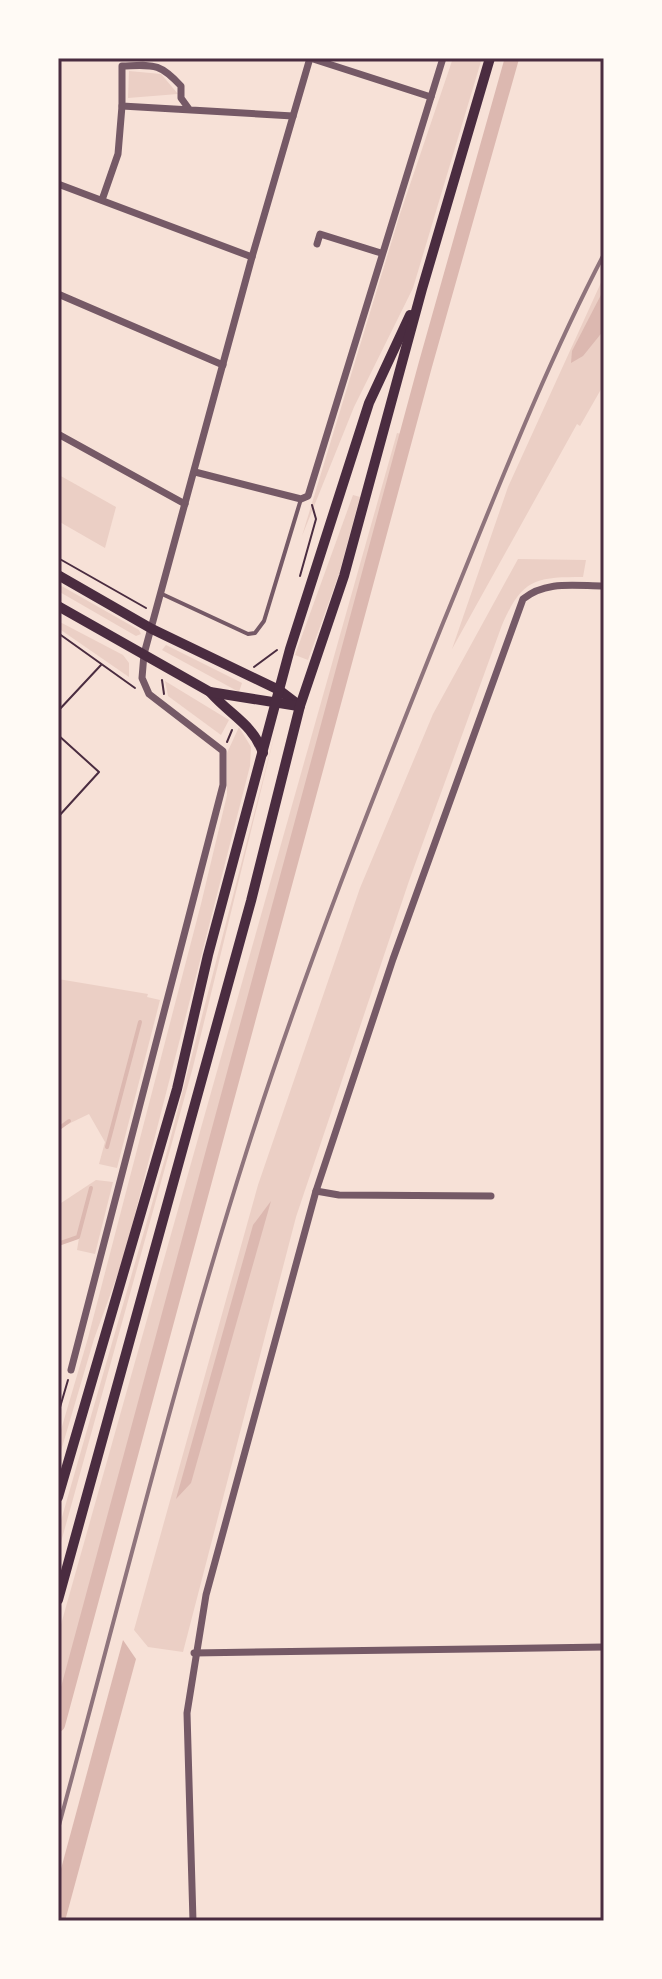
<svg xmlns="http://www.w3.org/2000/svg" width="662" height="1979" viewBox="0 0 662 1979" font-family="Roboto,sans-serif">
<style>
.green{fill:#ebcfc5}
.water{fill:#dcb8b0}
.lines{fill:none;stroke-linecap:round;stroke-linejoin:round}
.stream{stroke:#dcb8b0;stroke-width:4}
.canal{stroke:#dcb8b0;stroke-width:14}
.path{stroke:#4a2c40;stroke-width:2}
.service{stroke:#755966;stroke-width:4}
.minor{stroke:#755966;stroke-width:7}
.secondary{stroke:#4a2c40;stroke-width:10}
.rail{stroke:#8f747c;stroke-width:4}
.neatline{fill:none;stroke:#4a2c40;stroke-width:3}
</style>
<rect width="100%" height="100%" fill="#f7e1d7"/>
<!-- green -->
<g class="green">
<path d="M453,58H482L413,288L354,407L302,536L400,214Z"/>
<path d="M129,71L161,74L178,94L128,98Z"/>
<path d="M604,276V384L580,426L577,424L452,649L508,487Z"/>
<path d="M397,433L409,436L58,1708V1635Z"/>
<path d="M59,475L116,507L105,548L58,521Z"/>
<path d="M353,495L360,497L339,574L308,660L295,655Z"/>
<path d="M518,559L586,560L583,577C535,577 522,579 502,625L409,881L296,1217L183,1652L148,1647L134,1630L258,1185L360,888L433,714Z"/>
<path d="M58,584L139,630L141,634L136,636L58,591Z"/>
<path d="M58,621L123,655L129,663V677L58,628Z"/>
<path d="M166,645L242,683L239,692L162,650Z"/>
<path d="M165,681L229,720L221,735L168,696Z"/>
<path d="M277,725L193,1067L58,1553V1531L168,1148Z"/>
<path d="M239,727L251,747L250,766L124,1257L94,1339L58,1461V1440L88,1338L201,904L227,795V753Z"/>
<path d="M58,979L148,994L147,997L160,1000L117,1168L99,1164L105,1142L89,1114L58,1129Z"/>
<path d="M96,1180L113,1182L95,1254L77,1250L79,1238L58,1246V1205Z"/>
</g>
<!-- water -->
<g class="water">
<path d="M604,289V330L583,356L571,363L572,351Z"/>
<path d="M271,1201L191,1483L176,1499L253,1225Z"/>
<path d="M123,1640L136,1659L65,1921H58V1880Z"/>
</g>
<g class="lines">
<!-- stream -->
<g class="stream">
<path d="M58,1129L69,1121"/>
<path d="M107,1147L140,1022"/>
<path d="M58,1244L78,1237L91,1188"/>
</g>
<!-- canal -->
<path class="canal" d="M58,1725L425,366L512,58"/>
<!-- path -->
<g class="path">
<path d="M58,558L146,608"/>
<path d="M300,576L316,519L312,505"/>
<path d="M58,633L135,688"/>
<path d="M254,667L277,650"/>
<path d="M162,680L164,694"/>
<path d="M58,711L101,665"/>
<path d="M58,735L99,772L58,817"/>
<path d="M227,742L232,730"/>
<path d="M58,1414L68,1380"/>
</g>
<!-- service -->
<path class="service" d="M162,594L248,634L255,633L264,621L301,499"/>
<!-- minor -->
<g class="minor">
<path d="M310,58L431,97"/>
<path d="M189,109L181,98V86C159,62 153,65 122,66V106L293,116"/>
<path d="M58,184L252,257"/>
<path d="M102,200L118,154L122,106"/>
<path d="M317,244L320,234L381,253"/>
<path d="M58,294L223,365"/>
<path d="M58,434L185,504"/>
<path d="M195,472L301,499L308,496L443,58"/>
<path d="M316,1191L339,1195L491,1196"/>
<path d="M71,1370L223,785V751L149,694L142,678L144,654L252,257L310,58"/>
<path d="M194,1653L604,1647"/>
<path d="M193,1921L187,1713L206,1595L316,1191L393,959L523,599C546,580 576,586 604,586"/>
</g>
<!-- secondary -->
<g class="secondary">
<path d="M58,575L152,629L279,690L300,706"/>
<path d="M58,606L210,692C231,716 252,723 263,753"/>
<path d="M210,692L298,706"/>
<path d="M58,1497L177,1089L208,955L290,649L369,403L410,315"/>
<path d="M58,1600L251,901L300,706L344,576L422,289L490,58"/>
</g>
<!-- rail -->
<path class="rail" d="M58,1829C120,1602 176,1373 247,1150C304,971 373,797 443,623C494,499 542,373 604,254"/>
</g>
<!-- border -->
<rect width="662" height="1979" fill="none" stroke="#fffaf5" stroke-width="120"/>
<rect x="60" y="60" width="542" height="1859" class="neatline"/>
</svg>
